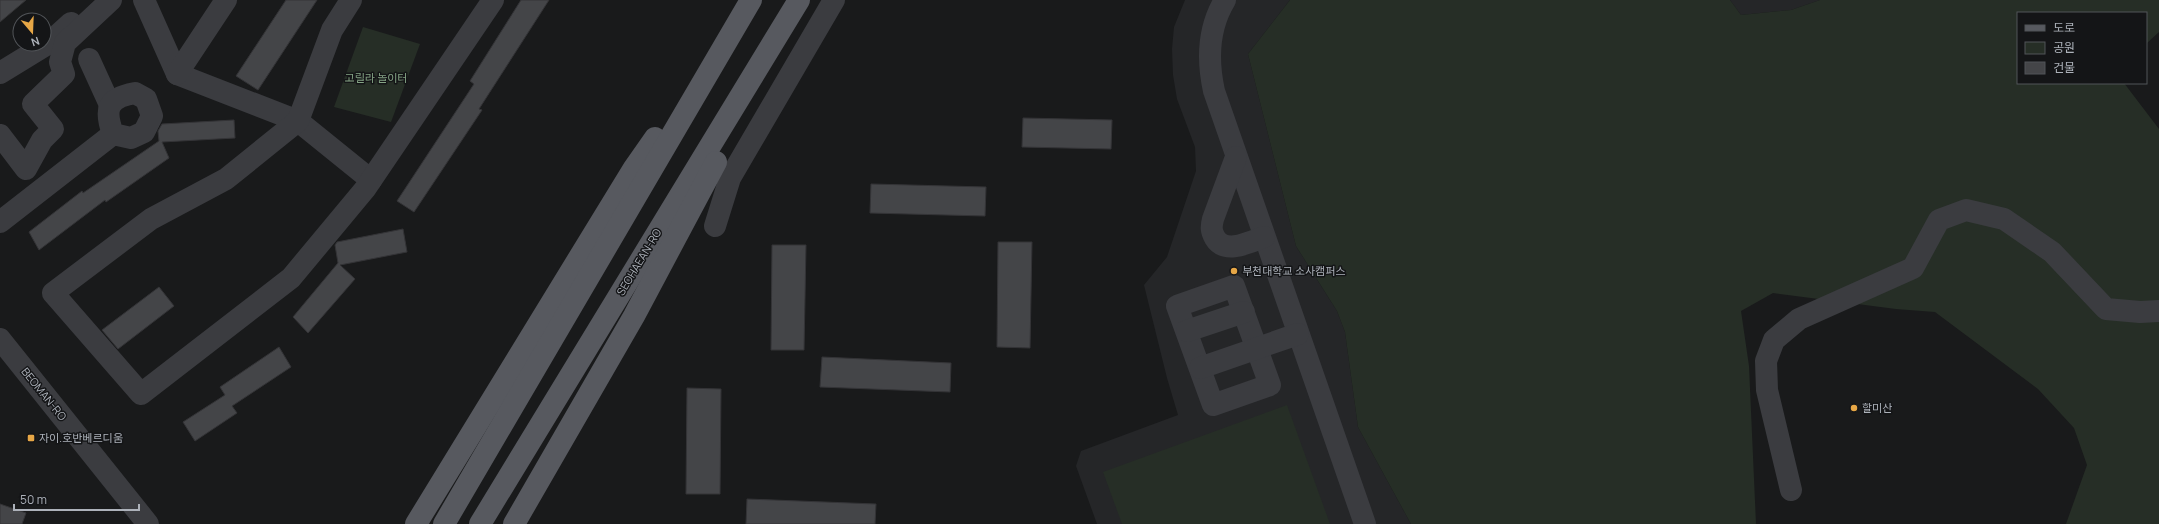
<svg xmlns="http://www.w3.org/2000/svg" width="2159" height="524" viewBox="0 0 2159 524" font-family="Manrope,'Noto Sans KR',sans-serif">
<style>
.built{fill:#252628}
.green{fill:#262e26}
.building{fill:#444548;stroke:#343437}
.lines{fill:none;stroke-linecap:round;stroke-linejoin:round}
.minor{stroke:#3b3c40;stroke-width:22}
.major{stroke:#57595f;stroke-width:22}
.poi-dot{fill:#e7a746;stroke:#141517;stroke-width:1.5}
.labels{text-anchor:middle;stroke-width:3;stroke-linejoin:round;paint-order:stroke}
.park-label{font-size:11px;fill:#85a485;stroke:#141517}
.street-label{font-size:11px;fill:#adb2ba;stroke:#141517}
.poi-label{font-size:11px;fill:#adb2ba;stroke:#141517;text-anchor:start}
</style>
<rect width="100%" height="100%" fill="#191a1b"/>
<!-- built -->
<g class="built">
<path d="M1185,0H1290L1248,54L1296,246L1337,311L1345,332L1358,427L1411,524H1097L1076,466L1081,451L1178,415L1167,378L1144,285L1167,257L1196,171L1195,147L1177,99L1173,75L1172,49L1174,27Z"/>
<path d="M1730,0H1820L1791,10L1741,15Z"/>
</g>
<!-- green -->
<g class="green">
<path d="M1290,0H1730L1741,15L1791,10L1820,0H2159V32L2146,44V13H2018V83H2124L2159,129V524H2066L2087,465L2074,428L2038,389L1935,312L1896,309L1773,293L1741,311L1749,366L1756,524H1411L1358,427L1345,332L1337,311L1296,246L1248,54Z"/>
<path d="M363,27L420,44L391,122L334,107Z"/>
<path d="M1287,405L1330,524H1122L1103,472Z"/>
</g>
<!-- building -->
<g class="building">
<path d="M0,0H26L0,22Z"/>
<path d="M286,0H317L258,90L236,76Z"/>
<path d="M521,0H549L479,109L482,110L414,212L397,201L474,84L470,81Z"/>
<path d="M1023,118L1112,120L1111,149L1022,147Z"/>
<path d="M234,120L235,138L162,142L169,158L106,202L105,200L39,250L29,232L82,191L83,193L159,141L158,131L162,124Z"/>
<path d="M871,184L986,187L985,216L870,213Z"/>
<path d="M403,229L407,252L340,265L355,279L308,333L293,317L338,263L335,245L337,242Z"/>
<path d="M998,242H1032L1030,348L997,347Z"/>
<path d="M772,245H806L804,350H771Z"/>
<path d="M159,287L174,306L118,349L102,330Z"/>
<path d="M279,347L291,367L232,406L237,413L195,441L183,422L225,395L220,387Z"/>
<path d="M822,357L951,363L950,392L820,387Z"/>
<path d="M687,388L721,389L720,494H686Z"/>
<path d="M747,499L876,504L875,524H746Z"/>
<path d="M0,504L26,513L22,524H0Z"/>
</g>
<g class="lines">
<!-- minor -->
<g class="minor">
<path d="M144,0L177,74L298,121L371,180"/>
<path d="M351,0L332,30L298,121L226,179L151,219L53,293L141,394L291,278L365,189L493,0"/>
<path d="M1225,0C1208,28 1207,59 1214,91L1365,524"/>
<path d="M89,59L110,105"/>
<path d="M0,73L49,43L71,23"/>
<path d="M177,74L226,0"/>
<path d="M0,135L26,169L42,140L53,129L33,104L64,74L60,62L65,43L111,0"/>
<path d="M1236,157L1213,219C1211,227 1211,231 1215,238C1225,255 1250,242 1264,237"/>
<path d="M0,222L113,134L131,138L144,132L152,116L146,99L135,93C107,98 104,109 113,134"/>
<path d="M715,226L730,178L834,0"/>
<path d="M1234,286L1270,385L1213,405L1177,306Z"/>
<path d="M1187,331L1244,312"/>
<path d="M0,339L148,524"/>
<path d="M1200,368L1298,334"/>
<path d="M1791,490L1767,390L1766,361L1774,340L1799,319L1913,268L1939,220L1966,210L2004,219L2052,252L2106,309L2140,312L2159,311"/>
</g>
<!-- major -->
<g class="major">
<path d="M416,524L634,168L655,138"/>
<path d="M444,524L751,0"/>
<path d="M480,524L799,0"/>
<path d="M514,524L634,316L716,162"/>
</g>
</g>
<!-- markers -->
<g class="poi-dot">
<circle cx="1234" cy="271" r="4"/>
<circle cx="1854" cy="408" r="4"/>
<rect x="27" y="434" width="8" height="8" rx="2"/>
</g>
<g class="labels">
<!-- park labels -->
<g class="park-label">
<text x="376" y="82">고릴라 놀이터</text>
</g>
<!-- street labels -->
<g class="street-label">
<text transform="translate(639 262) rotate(-59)" y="4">SEOHAEAN-RO</text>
<text transform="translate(44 394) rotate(51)" y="4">BEOMAN-RO</text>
</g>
<!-- poi labels -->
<g class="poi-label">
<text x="1242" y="275">부천대학교 소사캠퍼스</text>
<text x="1862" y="412">할미산</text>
<text x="39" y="442">자이.호반베르디움</text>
</g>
</g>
<!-- legend -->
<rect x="2017" y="12" width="130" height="72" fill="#141517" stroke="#515458"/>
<rect x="2025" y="25" width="20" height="6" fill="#57595f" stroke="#515458"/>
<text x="2053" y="32" font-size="12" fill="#adb2ba">도로</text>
<rect x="2025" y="42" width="20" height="12" fill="#262e26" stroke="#515458"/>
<text x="2053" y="52" font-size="12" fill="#adb2ba">공원</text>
<rect x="2025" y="62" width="20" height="12" fill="#444548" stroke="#515458"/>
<text x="2053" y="72" font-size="12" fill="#adb2ba">건물</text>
<!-- north arrow -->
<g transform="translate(32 32) rotate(161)"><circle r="19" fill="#141517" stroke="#515458"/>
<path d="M0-3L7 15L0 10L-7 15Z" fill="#e7a746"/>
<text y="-6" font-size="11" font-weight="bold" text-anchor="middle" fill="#adb2ba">N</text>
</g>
<!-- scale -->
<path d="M14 504v6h125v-6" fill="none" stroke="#adb2ba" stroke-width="2"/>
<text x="20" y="504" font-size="12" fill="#adb2ba" stroke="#141517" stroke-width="3" paint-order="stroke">50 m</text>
</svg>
